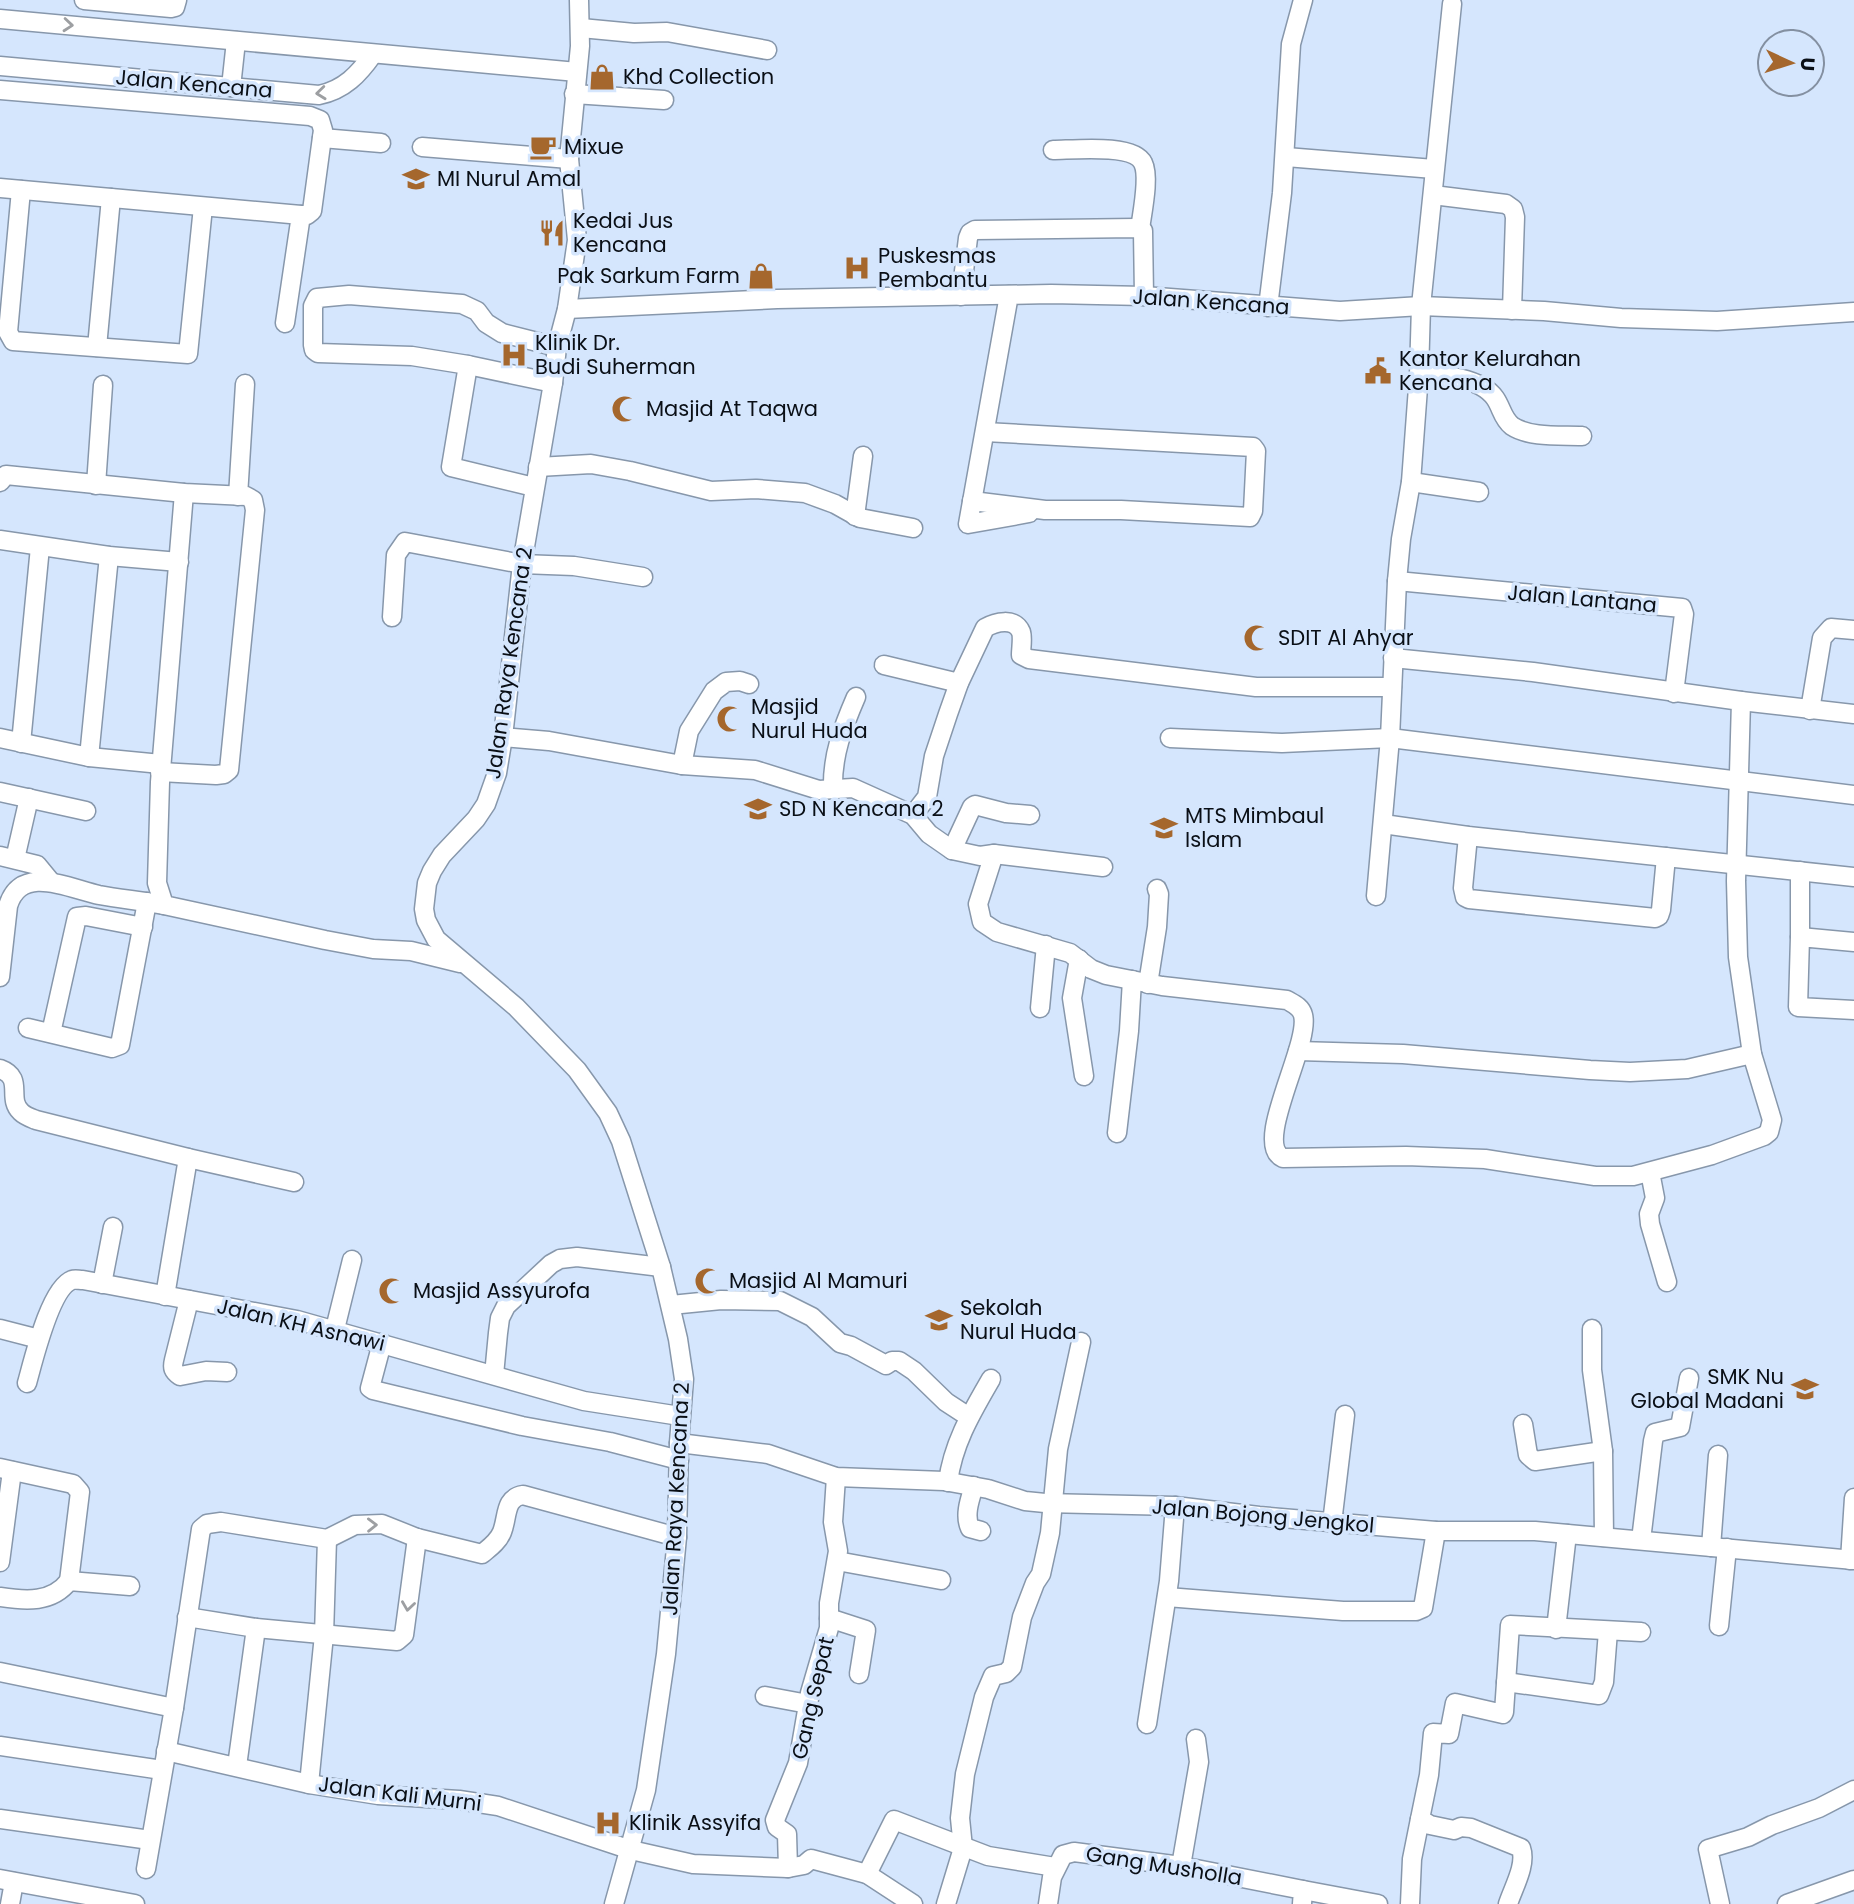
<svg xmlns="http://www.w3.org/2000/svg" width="1854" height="1904" viewBox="0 0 1854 1904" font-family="Poppins,sans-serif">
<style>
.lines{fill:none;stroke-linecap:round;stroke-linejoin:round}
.minor-casing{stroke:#8797ab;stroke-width:21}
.minor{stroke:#fff;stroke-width:18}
.oneway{stroke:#9d9fa2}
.labels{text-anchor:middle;stroke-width:7;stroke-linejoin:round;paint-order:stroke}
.poi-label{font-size:21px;fill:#0a0f16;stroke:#d5e6fd;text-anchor:start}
.street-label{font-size:21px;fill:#0a0f16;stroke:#d5e6fd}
</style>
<rect width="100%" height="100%" fill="#d5e6fd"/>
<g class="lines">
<!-- minor casing -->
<g class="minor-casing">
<g id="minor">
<path d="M84,0L171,8L175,7L177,0"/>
<path d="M579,0L580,46L569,159L577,240L567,309L557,347L553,383L522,564L503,737L497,773L486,804L476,819L442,855L432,871L427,883L424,909L426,920L436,939L516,1007L577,1070L608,1113L621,1141L661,1267L678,1339L684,1379L679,1443L677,1537L666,1654L646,1790L614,1904"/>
<path d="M0,19L577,72"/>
<path d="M581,28L634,33L667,32L767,50"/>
<path d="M0,66L319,95C344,90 359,74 373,54"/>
<path d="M231,87L236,41"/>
<path d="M0,90L310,116L320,120L323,130L312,211L307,215H301"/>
<path d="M574,94L664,100"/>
<path d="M322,138L381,143"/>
<path d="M422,147L569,159"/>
<path d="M1053,150C1072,150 1134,143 1143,163C1150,177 1142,213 1140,229"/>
<path d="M1286,157L1434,169"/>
<path d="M0,188L301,215L285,323"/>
<path d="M21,190L8,332L13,341L188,354L203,207"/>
<path d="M1433,195L1506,204L1513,209L1515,217L1512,310"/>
<path d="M1009,295L968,524L1029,513"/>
<path d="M961,296L968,238L970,233L975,230L1136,228L1143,231L1144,296"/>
<path d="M1268,307L1282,193L1291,44L1303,0"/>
<path d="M567,309L777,299L1051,294L1144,296L1340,311L1421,306L1544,311L1621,318L1717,321L1854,312"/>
<path d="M97,347L111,198"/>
<path d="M468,365L451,467L534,487"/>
<path d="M1419,374C1443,375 1480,377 1495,398C1502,408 1502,418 1512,426C1530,438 1561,435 1582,436"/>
<path d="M553,383L468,365L412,356L318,353L314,350L313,345V306L317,298L349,295L462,304L477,311L486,323L502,333L557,347"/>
<path d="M538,467L591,464L630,471L711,491L756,489L805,493L835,504L860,518L913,528"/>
<path d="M0,482L6,475L184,493L246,496L253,500L255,510L229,770L224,774L216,775L160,772"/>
<path d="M1411,482L1479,492"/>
<path d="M96,485L103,385"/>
<path d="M184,493L160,782L157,883L164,905L325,940L373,949L411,951L460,963"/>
<path d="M238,496L245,384"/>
<path d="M972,501L1045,510H1121L1250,517L1253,511L1256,451L1253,447L985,432"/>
<path d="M855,516L863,456"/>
<path d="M0,540L109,556L179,562"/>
<path d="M1397,581L1682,608L1684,614L1674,693"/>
<path d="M392,617L396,555L405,542L522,564L574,566L643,577"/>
<path d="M884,665L959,683"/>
<path d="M1741,701L1854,714"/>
<path d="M1810,710L1822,638L1831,628L1854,630"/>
<path d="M503,737L549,741L682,765L755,770L819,790L853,788L913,815L929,834L952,850L980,856L994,854L978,904L982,922L997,932L1070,953L1091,969L1106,975L1162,986L1287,1000C1294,1004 1301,1007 1303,1015C1311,1044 1252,1144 1283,1158L1406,1156L1485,1159L1595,1176H1633L1712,1155L1764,1136L1769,1132L1772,1120L1752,1054L1738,957L1736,881L1741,701L1533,672L1393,658"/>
<path d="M0,738L89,757L161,764"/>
<path d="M1170,738L1282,743L1390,738L1854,795"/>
<path d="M21,743L40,547"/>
<path d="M89,757L109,556"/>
<path d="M682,765L689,731L714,691L726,682L740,681L749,684"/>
<path d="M833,789C832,755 843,727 856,697"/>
<path d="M0,792L86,811"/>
<path d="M913,815L927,797L934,756L948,714L959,683L985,628C995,622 1015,617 1021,632C1023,638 1021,648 1021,655L1029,659L1256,687H1392"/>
<path d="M1383,824L1468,836L1854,877"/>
<path d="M1468,836L1463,888L1465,897L1469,899L1655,918L1659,916L1661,910L1666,857"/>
<path d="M952,850L972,807L975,805L1006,813L1030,815"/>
<path d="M994,854L1103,867"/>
<path d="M0,856L37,865L51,882"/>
<path d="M15,859L29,798"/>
<path d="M1376,896L1390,738L1397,581L1401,539L1411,482L1419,374L1421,306L1452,4"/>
<path d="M1800,937V871"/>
<path d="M1854,942L1800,937L1798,1007L1854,1010"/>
<path d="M1079,959L1072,998L1084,1076"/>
<path d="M0,977L8,906C21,863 70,889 99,895C121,899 143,901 164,905"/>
<path d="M1148,984L1157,927L1159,894L1157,889"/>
<path d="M1040,1008L1046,945"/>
<path d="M28,1028L112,1048L120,1045L147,902"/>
<path d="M51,1033L77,917L86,916L143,927"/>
<path d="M1298,1051L1403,1054L1590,1070L1630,1072L1687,1069L1752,1054"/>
<path d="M0,1069C25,1078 6,1098 21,1112C25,1116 31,1118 36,1120L188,1158L165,1296"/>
<path d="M1117,1133L1129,1031L1132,980"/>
<path d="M188,1158L294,1182"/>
<path d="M1650,1172L1655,1198L1649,1214L1650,1224L1667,1282"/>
<path d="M102,1284L113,1227"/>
<path d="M189,1300L174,1360C172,1368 173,1371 180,1376L206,1371L227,1372"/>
<path d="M671,1305L721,1300L780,1301L812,1317L840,1343L851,1346L886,1365L892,1361H899L914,1371L946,1402L969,1417"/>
<path d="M0,1329L39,1339"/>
<path d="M335,1329L352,1260"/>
<path d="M1592,1329V1370L1603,1451L1604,1537"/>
<path d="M382,1343L370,1388L373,1390L522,1426L610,1442L679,1460"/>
<path d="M494,1375L498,1333L500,1318L506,1306L551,1264L560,1259L577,1257L661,1267"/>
<path d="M27,1383C33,1362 50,1288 72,1280C75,1279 79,1280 83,1280L297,1320L584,1401L680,1416"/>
<path d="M1523,1424L1528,1455L1535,1461L1603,1451"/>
<path d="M679,1443L768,1454L836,1477L944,1481L988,1489L1025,1501L1045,1503L1175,1506L1259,1516L1436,1531H1535L1854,1560"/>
<path d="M0,1468L73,1484L80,1492L69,1581"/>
<path d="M948,1482C953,1443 972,1412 991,1379"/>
<path d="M974,1486C970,1499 964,1515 970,1528L981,1531"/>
<path d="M1332,1523L1345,1415"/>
<path d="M1641,1540L1653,1441L1655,1433L1680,1427L1689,1378"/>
<path d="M1711,1547L1718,1455"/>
<path d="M1850,1560L1854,1498"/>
<path d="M837,1561L941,1580"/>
<path d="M0,1562L12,1471"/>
<path d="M0,1597C26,1601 52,1603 69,1581L130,1586"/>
<path d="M1167,1597L1343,1611H1416L1423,1608L1436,1531"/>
<path d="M187,1617L256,1628L397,1641L404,1635L417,1538"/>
<path d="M829,1618L866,1630L859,1674"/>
<path d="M1719,1626L1727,1548"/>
<path d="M1556,1629L1567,1534"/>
<path d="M0,1672L174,1708"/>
<path d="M1506,1682L1599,1695L1604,1682L1608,1631"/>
<path d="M765,1696L808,1704"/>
<path d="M1147,1724L1169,1581L1175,1506"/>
<path d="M0,1746L162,1770"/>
<path d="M166,1751L309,1784L378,1795L459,1800L498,1806L631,1850L693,1864L788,1868L804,1865L811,1859L867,1874L913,1904"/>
<path d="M237,1766L256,1628"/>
<path d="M309,1784L324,1635L327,1539"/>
<path d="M0,1819L150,1840"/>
<path d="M1181,1866L1199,1762L1196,1739"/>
<path d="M788,1868L787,1834L777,1827L775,1820L798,1763L810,1693L829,1628V1603L838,1551L833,1522L836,1477"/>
<path d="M146,1869L174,1708L201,1529L207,1524L221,1522L327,1539L355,1525L382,1524L417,1538L482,1554C489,1548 498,1542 502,1532C508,1517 504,1498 523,1495L677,1537"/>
<path d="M867,1874L894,1820L988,1856L1055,1867"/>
<path d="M0,1879L135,1904"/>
<path d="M1303,1890L1378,1904"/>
<path d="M10,1904L14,1882"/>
<path d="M946,1904L963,1848L960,1818L965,1774L984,1697L993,1676L1006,1673L1012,1667L1022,1617L1035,1583L1041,1574L1050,1533L1058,1449L1081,1342"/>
<path d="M1048,1904L1052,1877L1063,1855L1074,1852L1181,1866L1303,1890L1302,1904"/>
<path d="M1410,1904L1412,1859L1420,1819"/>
<path d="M1508,1904C1513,1888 1527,1865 1521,1848L1471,1828L1461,1827L1454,1830L1430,1825L1420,1819L1429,1775L1433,1733L1449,1734L1455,1703L1503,1714L1504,1712L1510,1625L1641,1632"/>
<path d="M1720,1904L1708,1849L1748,1837L1772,1825L1819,1808L1854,1790"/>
<path d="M1787,1904L1854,1880"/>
</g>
</g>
<!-- minor -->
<use href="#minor" class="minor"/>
</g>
<!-- one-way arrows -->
<defs><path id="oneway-chevron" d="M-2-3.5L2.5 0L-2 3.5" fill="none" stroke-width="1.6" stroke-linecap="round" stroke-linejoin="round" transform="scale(1.75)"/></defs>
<g class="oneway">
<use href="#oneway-chevron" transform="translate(68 25) rotate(5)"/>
<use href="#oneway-chevron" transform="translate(321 93) rotate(174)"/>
<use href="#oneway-chevron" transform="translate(372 1525) rotate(-1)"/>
<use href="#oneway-chevron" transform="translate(408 1606) rotate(98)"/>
</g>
<!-- icons -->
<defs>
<g id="shop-bare" transform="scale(2.1)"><path d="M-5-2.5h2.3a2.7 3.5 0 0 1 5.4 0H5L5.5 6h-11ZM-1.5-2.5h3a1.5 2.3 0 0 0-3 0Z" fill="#a5672d" stroke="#d5e6fd" stroke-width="2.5" paint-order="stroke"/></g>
<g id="cafe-bare" transform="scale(2.1)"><path d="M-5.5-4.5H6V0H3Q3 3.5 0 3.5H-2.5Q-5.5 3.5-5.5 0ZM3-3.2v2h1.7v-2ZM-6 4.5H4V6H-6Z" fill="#a5672d" stroke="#d5e6fd" stroke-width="2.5" paint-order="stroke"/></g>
<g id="school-bare" transform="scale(2.1)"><path d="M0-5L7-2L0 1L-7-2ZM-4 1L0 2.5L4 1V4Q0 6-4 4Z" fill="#a5672d" stroke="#d5e6fd" stroke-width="2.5" paint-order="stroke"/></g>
<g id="restaurant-bare" transform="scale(2.1)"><path d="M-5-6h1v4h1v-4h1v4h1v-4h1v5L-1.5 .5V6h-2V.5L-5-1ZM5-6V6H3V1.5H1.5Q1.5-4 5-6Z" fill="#a5672d" stroke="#d5e6fd" stroke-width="2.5" paint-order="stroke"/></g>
<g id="hospital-bare" transform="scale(2.1)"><path d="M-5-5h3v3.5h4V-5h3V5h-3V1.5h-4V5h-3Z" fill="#a5672d" stroke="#d5e6fd" stroke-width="2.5" paint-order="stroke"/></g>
<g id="civic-bare" transform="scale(2.1)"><path d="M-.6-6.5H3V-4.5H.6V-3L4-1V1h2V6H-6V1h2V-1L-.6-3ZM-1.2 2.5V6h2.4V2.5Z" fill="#a5672d" stroke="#d5e6fd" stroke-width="2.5" paint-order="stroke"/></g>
<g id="mosque-bare" transform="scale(2.1)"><path d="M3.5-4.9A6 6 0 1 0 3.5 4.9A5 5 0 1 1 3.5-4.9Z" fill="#a5672d" stroke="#d5e6fd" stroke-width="2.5" paint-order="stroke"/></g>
</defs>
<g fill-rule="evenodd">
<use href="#shop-bare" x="602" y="77"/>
<use href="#cafe-bare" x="543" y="147"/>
<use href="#school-bare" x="416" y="179"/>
<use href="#restaurant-bare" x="552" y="233"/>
<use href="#hospital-bare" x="857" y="268"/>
<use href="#shop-bare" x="761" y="276"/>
<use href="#hospital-bare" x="514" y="355"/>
<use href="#civic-bare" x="1378" y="371"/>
<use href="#mosque-bare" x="625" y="409"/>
<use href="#mosque-bare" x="1257" y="638"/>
<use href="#mosque-bare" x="730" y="719"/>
<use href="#school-bare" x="758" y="809"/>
<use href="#school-bare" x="1164" y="828"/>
<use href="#mosque-bare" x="708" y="1281"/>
<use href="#mosque-bare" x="392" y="1291"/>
<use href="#school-bare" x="939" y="1320"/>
<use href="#school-bare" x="1805" y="1389"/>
<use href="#hospital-bare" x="608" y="1823"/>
</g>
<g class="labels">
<!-- poi labels -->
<g class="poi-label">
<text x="623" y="84">Khd Collection</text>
<text x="564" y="154">Mixue</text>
<text x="437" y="186">MI Nurul Amal</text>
<text x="573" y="228">Kedai Jus<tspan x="573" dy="24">Kencana</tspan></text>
<text x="878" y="263">Puskesmas<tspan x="878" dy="24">Pembantu</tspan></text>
<text x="740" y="283" text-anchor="end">Pak Sarkum Farm</text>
<text x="535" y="350">Klinik Dr.<tspan x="535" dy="24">Budi Suherman</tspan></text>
<text x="1399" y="366">Kantor Kelurahan<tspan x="1399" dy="24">Kencana</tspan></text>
<text x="646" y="416">Masjid At Taqwa</text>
<text x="1278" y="645">SDIT Al Ahyar</text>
<text x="751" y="714">Masjid<tspan x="751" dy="24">Nurul Huda</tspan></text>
<text x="779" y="816">SD N Kencana 2</text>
<text x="1185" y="823">MTS Mimbaul<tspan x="1185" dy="24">Islam</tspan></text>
<text x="729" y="1288">Masjid Al Mamuri</text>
<text x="413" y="1298">Masjid Assyurofa</text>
<text x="960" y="1315">Sekolah<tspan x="960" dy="24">Nurul Huda</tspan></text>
<text x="1784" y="1384" text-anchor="end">SMK Nu<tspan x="1784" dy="24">Global Madani</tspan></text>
<text x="629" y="1830">Klinik Assyifa</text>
</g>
<!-- street labels -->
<g class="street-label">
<text transform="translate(194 84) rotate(5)" y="7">Jalan Kencana</text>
<text transform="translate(1211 302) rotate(4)" y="7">Jalan Kencana</text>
<text transform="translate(1582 599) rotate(5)" y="7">Jalan Lantana</text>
<text transform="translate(509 663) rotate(-82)" y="7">Jalan Raya Kencana 2</text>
<text transform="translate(301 1325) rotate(13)" y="7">Jalan KH Asnawi</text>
<text transform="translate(676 1499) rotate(-87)" y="7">Jalan Raya Kencana 2</text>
<text transform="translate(1263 1516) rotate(5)" y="7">Jalan Bojong Jengkol</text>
<text transform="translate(813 1698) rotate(-77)" y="7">Gang Sepat</text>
<text transform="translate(400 1794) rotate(7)" y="7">Jalan Kali Murni</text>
<text transform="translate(1164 1866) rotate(9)" y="7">Gang Musholla</text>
</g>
</g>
<!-- north arrow -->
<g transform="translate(1791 63) rotate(94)"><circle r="33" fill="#d5e6fd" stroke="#8490a1" stroke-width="2"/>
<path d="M0-5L12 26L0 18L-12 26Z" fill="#a5672d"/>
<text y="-10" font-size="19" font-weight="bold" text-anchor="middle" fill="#0a0f16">U</text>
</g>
</svg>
